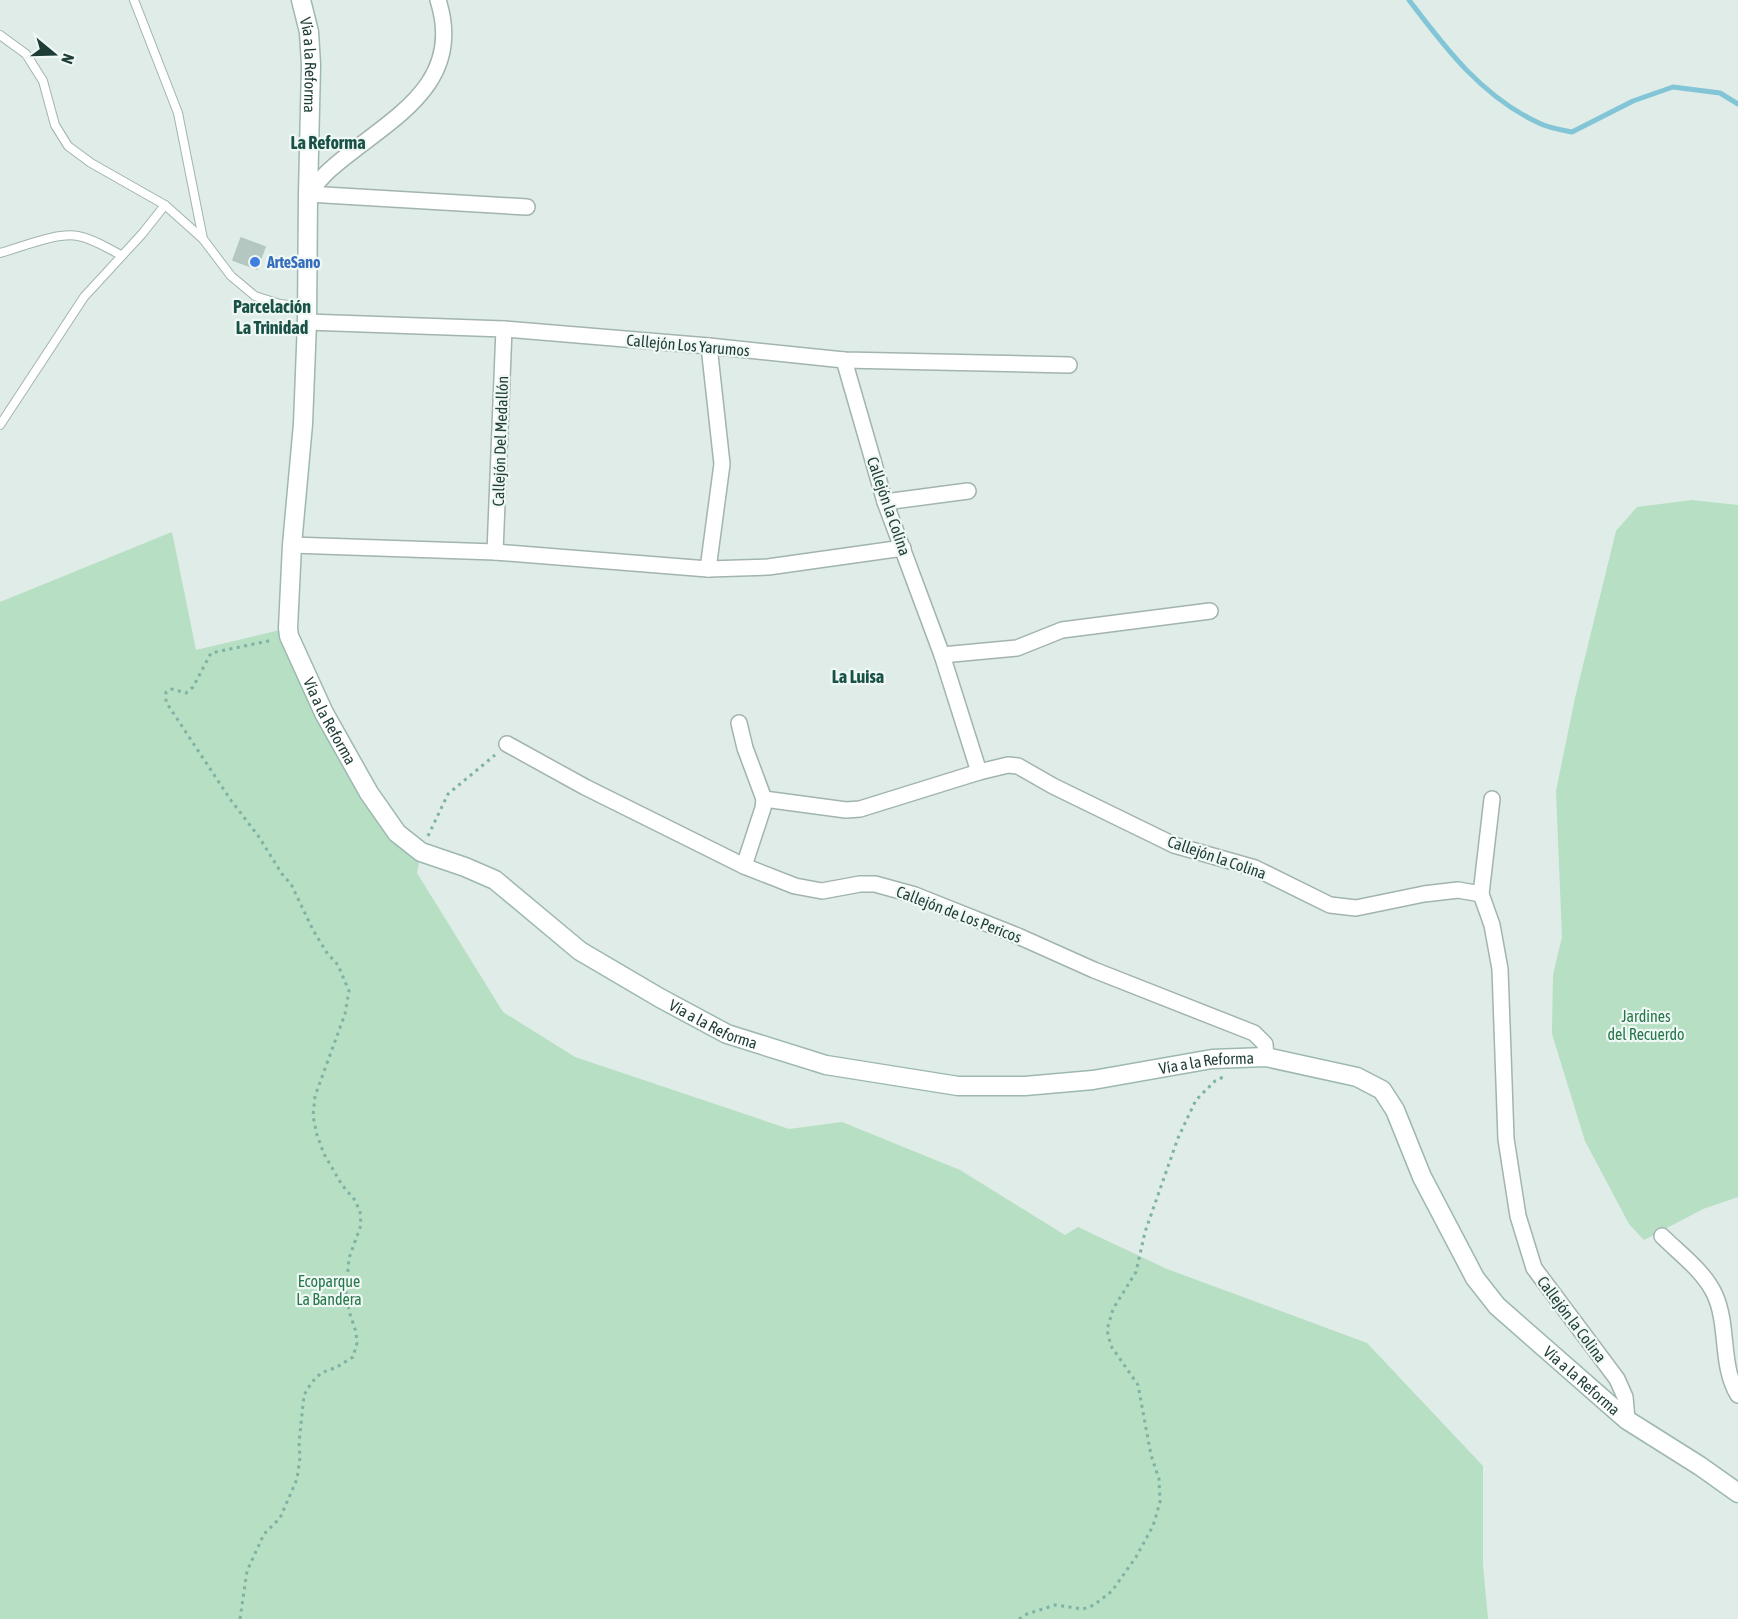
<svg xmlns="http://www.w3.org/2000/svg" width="1738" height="1619" viewBox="0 0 1738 1619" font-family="'Asap Condensed',sans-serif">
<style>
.green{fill:#b6dfc3}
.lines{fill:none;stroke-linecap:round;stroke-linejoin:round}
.stream{stroke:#82c5d6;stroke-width:5}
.building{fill:#b4c7c0;stroke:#b1c6be;stroke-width:1.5}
.lane-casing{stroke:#a2b4af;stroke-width:10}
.street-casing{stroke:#a2b4af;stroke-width:18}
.secondary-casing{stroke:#9db8b0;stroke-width:21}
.path{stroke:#7db2a4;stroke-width:3;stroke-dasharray:3 4.5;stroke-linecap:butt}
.lane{stroke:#fff;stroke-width:8}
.street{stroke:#fff;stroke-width:15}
.secondary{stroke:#fff;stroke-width:18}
.shop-dot{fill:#3f7fe0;stroke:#f0f8f5;stroke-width:2}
.labels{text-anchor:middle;stroke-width:4.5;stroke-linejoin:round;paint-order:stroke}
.street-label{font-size:16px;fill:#1f3d37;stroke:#f0f8f5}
.shop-label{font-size:16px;font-weight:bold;fill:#366cbe;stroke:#f0f8f5;text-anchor:start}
.park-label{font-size:16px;fill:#26774a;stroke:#f0f8f5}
.neighbourhood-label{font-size:18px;font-weight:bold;fill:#195146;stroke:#f0f8f5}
</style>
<rect width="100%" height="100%" fill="#dfece7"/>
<!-- green -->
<g class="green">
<path d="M1692,500L1738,505V1197L1703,1209L1644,1240L1629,1224L1585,1141L1552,1034L1553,975L1562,937L1556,791L1575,698L1616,531L1637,507Z"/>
<path d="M172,532L196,650L288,628L369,793L421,852L417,873L503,1012L575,1057L789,1129L842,1122L960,1170L1065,1235L1078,1227L1167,1269L1367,1343L1483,1466V1565L1488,1619H0V602Z"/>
</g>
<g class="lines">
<!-- stream -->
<path class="stream" d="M1409,0C1446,49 1483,98 1541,124C1550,128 1562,130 1572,132L1633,101L1673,87L1720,93L1738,104"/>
</g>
<!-- building -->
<path class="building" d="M241,238L265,247L257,269L233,260Z"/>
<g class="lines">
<!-- lane casing -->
<g class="lane-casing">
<g id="lane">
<path d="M134,0L178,113L203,239L231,276L255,296L280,304L306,307"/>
<path d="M0,35L26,54L43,81L55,125L68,146L91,163L165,205L203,239"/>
<path d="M0,253C22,247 56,232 78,236C94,239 107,248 121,255"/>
<path d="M0,425L84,297L142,234L165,205"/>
</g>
</g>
<!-- street casing -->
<g class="street-casing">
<g id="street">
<path d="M308,194C316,185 323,175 333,167C387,120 466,87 438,0"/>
<path d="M308,194L527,207"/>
<path d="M307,322L504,329L709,346L844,360L1069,365"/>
<path d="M844,360L885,502L942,655L979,772L1008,765L1018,766L1053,786L1174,845L1255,868L1330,905L1356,908L1424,894L1458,890L1481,894"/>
<path d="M885,502L968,491"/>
<path d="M292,545L495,552L708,569L768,567L903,548"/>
<path d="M495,552L504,329"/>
<path d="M708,569L722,464L709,346"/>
<path d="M942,655L1017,648L1062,630L1210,611"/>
<path d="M739,723L745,748L764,799L763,808L744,866"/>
<path d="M507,744L585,787L744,866L795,886L822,891L860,884H875L915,895L1018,936L1094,970L1254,1033L1265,1044L1266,1057"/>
<path d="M764,799L846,810L860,809L979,772"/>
<path d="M1492,799L1481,894L1492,925L1500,969L1506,1139L1518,1216L1534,1268L1617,1379L1625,1397L1627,1420"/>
<path d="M1662,1236C1680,1254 1704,1271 1715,1295C1729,1327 1720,1365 1738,1395"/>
</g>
</g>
<!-- secondary casing -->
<g class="secondary-casing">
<g id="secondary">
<path id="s1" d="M301,0L309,32L311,65L308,194L307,322L303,424L292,545L288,628L289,636L324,713L369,793L397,833L421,852L465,867L495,880L580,951L660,998L727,1034L826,1065L958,1086H1025L1093,1080L1212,1059L1266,1057L1357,1077L1382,1090L1395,1110L1422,1177L1475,1278L1497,1306L1627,1420L1700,1466L1738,1493"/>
</g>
</g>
<!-- path -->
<g class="path">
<path d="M428,836L448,794L495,755"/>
<path d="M240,1619L247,1571L264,1534L280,1518L297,1479L300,1457L299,1443L304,1395L312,1382L321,1373L337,1367L353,1357L357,1343L356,1332L350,1314L346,1295L349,1258L361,1225L360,1211L354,1199L342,1185L324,1154L317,1135L313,1116L315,1096L345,1014L349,991L338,965L327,953L313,930L291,884L282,874L259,837L230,799L166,702V692L172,689L186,693L193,687L211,653L273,640"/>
<path d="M1019,1619L1027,1614L1055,1605L1083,1609L1094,1605L1112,1591L1136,1557L1153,1526L1160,1502L1159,1479L1151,1455L1138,1385L1111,1346L1107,1330L1113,1309L1136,1272L1145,1232L1178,1138L1196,1100L1215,1081L1223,1077"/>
</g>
<!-- lane -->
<use href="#lane" class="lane"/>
<!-- street -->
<use href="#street" class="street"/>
<!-- secondary -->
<use href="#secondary" class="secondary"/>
</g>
<!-- markers -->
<circle class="shop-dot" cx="255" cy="262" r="6"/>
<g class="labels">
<!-- street labels -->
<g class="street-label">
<text dy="6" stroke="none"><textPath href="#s1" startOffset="66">Vía a la Reforma</textPath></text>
<text transform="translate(688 345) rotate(5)" y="6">Callejón Los Yarumos</text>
<text transform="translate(500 441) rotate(-88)" y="6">Callejón Del Medallón</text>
<text transform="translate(889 506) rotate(71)" y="6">Callejón la Colina</text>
<text dy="6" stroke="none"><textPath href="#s1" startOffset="732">Vía a la Reforma</textPath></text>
<text transform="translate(1217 857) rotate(19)" y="6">Callejón la Colina</text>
<text transform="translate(959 914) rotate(21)" y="6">Callejón de Los Pericos</text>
<text dy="6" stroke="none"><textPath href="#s1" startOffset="1236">Vía a la Reforma</textPath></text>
<text dy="6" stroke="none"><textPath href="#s1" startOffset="1740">Vía a la Reforma</textPath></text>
<text transform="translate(1572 1319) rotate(53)" y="6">Callejón la Colina</text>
<text dy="6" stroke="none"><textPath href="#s1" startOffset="2280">Vía a la Reforma</textPath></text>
</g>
<!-- shop labels -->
<g class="shop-label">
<text x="267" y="268">ArteSano</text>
</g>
<!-- park labels -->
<g class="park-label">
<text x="1646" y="1022">Jardines<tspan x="1646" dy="18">del Recuerdo</tspan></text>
<text x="329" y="1287">Ecoparque<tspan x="329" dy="18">La Bandera</tspan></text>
</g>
<!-- neighbourhood labels -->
<g class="neighbourhood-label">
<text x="328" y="149">La Reforma</text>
<text x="272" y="313">Parcelación<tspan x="272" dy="21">La Trinidad</tspan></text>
<text x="858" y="683">La Luisa</text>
</g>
</g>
<!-- north arrow -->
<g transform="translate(54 54) rotate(109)" stroke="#f0f8f5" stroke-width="4.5" paint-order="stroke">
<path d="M0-4.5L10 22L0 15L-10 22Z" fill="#1f3d37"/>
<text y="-9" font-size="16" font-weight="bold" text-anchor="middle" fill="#1f3d37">N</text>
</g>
</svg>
